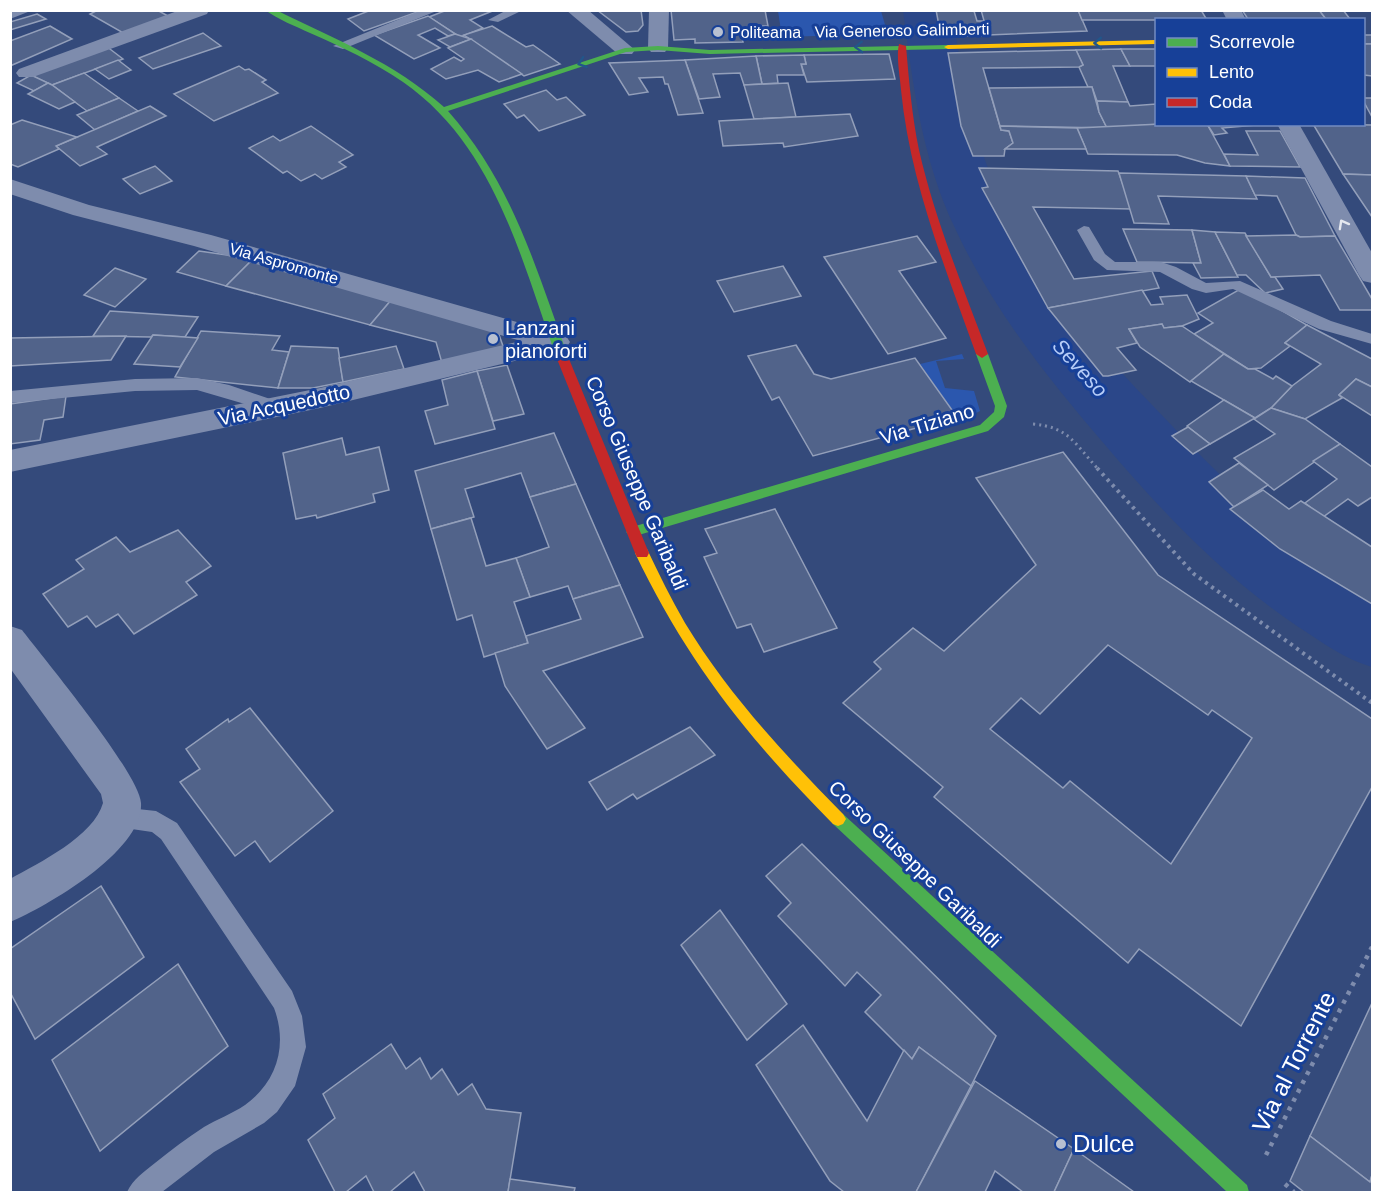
<svg xmlns="http://www.w3.org/2000/svg" width="1383" height="1203" viewBox="0 0 1383 1203" font-family="Arial,sans-serif">
<style>
.green{fill:#2b57ae}
.lines{fill:none;stroke-linecap:round;stroke-linejoin:round}
.river{fill:#2b4789;fill-rule:evenodd}
.building{fill:#51638a;stroke:#939fba;stroke-width:1.5;fill-rule:evenodd}
.path-far2{stroke:#7e8cad;stroke-width:3;stroke-dasharray:2 4;stroke-linecap:butt}
.path-far1{stroke:#7e8cad;stroke-width:4;stroke-dasharray:3 4.5;stroke-linecap:butt}
.path{stroke:#7e8cad;stroke-width:4.5;stroke-dasharray:4 6;stroke-linecap:butt}
.lane{fill:#7e8cad;fill-rule:evenodd}
.street{fill:#7e8cad;fill-rule:evenodd}
.fast{fill:#4caf50;fill-rule:evenodd}
.slow{fill:#ffc107;fill-rule:evenodd}
.jam{fill:#c62828;fill-rule:evenodd}
.oneway{stroke:#22568a}
.oneway2{stroke:#e5e8ef}
.poi-dot{fill:#b8c0d1;stroke:#174098;stroke-width:2}
.labels{text-anchor:middle;stroke-width:6;stroke-linejoin:round;paint-order:stroke}
.far-street-label{font-size:16px;fill:#fff;stroke:#174098}
.far-poi-label{font-size:16px;fill:#fff;stroke:#174098;text-anchor:start}
.poi-label{font-size:20px;fill:#fff;stroke:#174098;text-anchor:start}
.street-label{font-size:20px;fill:#fff;stroke:#174098}
.water-label{font-size:21px;font-style:italic;fill:#b7cdf8;stroke:#174098}
.near-street-label{font-size:24px;fill:#fff;stroke:#174098}
.near-poi-label{font-size:24px;fill:#fff;stroke:#174098;text-anchor:start}
</style>
<rect width="100%" height="100%" fill="#344a7b"/>
<!-- green -->
<g class="green">
<path d="M778,11H881L886,28L881,34L782,37Z"/>
<path d="M962,354L964,359L936,361L945,388L974,391L980,411L960,421L920,364Z"/>
</g>
<g class="lines">
<!-- river -->
<path class="river" d="M903,10H951C962,71 972,134 997,191C1033,274 1091,342 1154,407C1192,447 1231,488 1274,524C1305,549 1339,569 1372,589V667C1344,659 1322,642 1297,626C1223,576 1164,514 1106,446C1048,379 991,307 954,226C922,158 913,85 903,10Z"/>
</g>
<!-- building -->
<g class="building">
<path d="M98,10H157L168,16L125,34L90,14Z"/>
<path d="M371,10H423L364,31L348,19Z"/>
<path d="M447,10H495L470,20L483,28L460,37L429,17Z"/>
<path d="M597,10H641L643,25L638,31L626,32Z"/>
<path d="M671,10H765L768,26H762L765,38H742L743,42L695,43V39L674,40Z"/>
<path d="M936,10L974,11L977,21H984L988,36H941Z"/>
<path d="M981,10H1078L1087,31L988,35Z"/>
<path d="M1078,10H1201L1207,20H1082Z"/>
<path d="M1242,10H1319L1326,19H1248Z"/>
<path d="M1319,10H1343L1350,19H1326Z"/>
<path d="M37,14L46,19L10,30V22Z"/>
<path d="M428,16L455,34L448,36L435,28L418,35L440,48L414,59L374,35Z"/>
<path d="M50,26L72,39L10,66V41Z"/>
<path d="M492,26L526,47L533,45L560,64L524,76L464,35Z"/>
<path d="M203,33L221,46L153,69L139,58Z"/>
<path d="M455,34L471,39L450,47L438,40Z"/>
<rect x="1364" y="35" width="8" height="9"/>
<path d="M471,39L522,74L499,82L478,70L446,79L431,69L454,57L461,61L464,59L448,48Z"/>
<path d="M1364,44H1372V76L1364,75Z"/>
<path d="M106,46L123,59L52,85L30,75Z"/>
<path d="M1121,49L1130,66H1113L1128,102L1097,101L1092,87H1088L1079,67L1083,65L1076,50Z"/>
<path d="M1121,49H1156V66H1130Z"/>
<path d="M1076,50L1083,65L1079,67L983,68L1001,130L1009,131L1013,143L1005,149L1004,156H973L961,126L948,53Z"/>
<path d="M889,54L895,79L807,82L801,64H806L804,55Z"/>
<path d="M804,55L806,64H801L804,75H777L778,83L762,84L756,56Z"/>
<path d="M756,56L762,84L744,85L740,73L713,74L720,97L699,99L685,60Z"/>
<path d="M118,60L131,70L109,79L95,69Z"/>
<path d="M685,60L703,113L678,115L668,84H665L663,77L639,78L648,92L629,95L609,63Z"/>
<path d="M239,66L245,70L249,69L266,80L262,82L278,93L214,121L174,94Z"/>
<path d="M84,73L119,98L87,111L52,85Z"/>
<path d="M31,75L48,83L34,91L17,83Z"/>
<path d="M48,83L52,85L75,102L59,109L28,94Z"/>
<path d="M788,83L796,117L754,119L744,85Z"/>
<path d="M1088,87H1092L1099,112L1107,128L1000,126L989,88Z"/>
<path d="M546,90L557,100L566,97L585,115L539,131L524,115L517,118L504,104Z"/>
<path d="M119,98L138,111L95,130L77,115Z"/>
<path d="M1364,98H1372V117L1364,102Z"/>
<path d="M1097,101L1128,102L1130,106L1156,104V124H1161L1107,128L1099,112Z"/>
<path d="M150,106L166,116L97,147L107,154L80,166L56,146Z"/>
<path d="M850,114L858,136L784,147L783,143L723,146L719,121Z"/>
<path d="M22,120L77,137L56,146L59,149L18,167L10,164V125Z"/>
<path d="M1161,124H1207L1230,166L1205,163L1177,155L1088,154L1077,128Z"/>
<path d="M1207,124H1268L1222,128L1227,133L1214,135Z"/>
<path d="M1313,124L1372,125V175L1343,174Z"/>
<path d="M311,126L353,155L339,162L346,167L322,179L315,174L301,181L287,171L283,173L249,148L273,136L280,141Z"/>
<path d="M1000,126L1077,128L1086,149H1005L1013,143L1009,131L1001,130Z"/>
<path d="M1246,131H1280L1300,167L1230,166L1224,154L1258,155Z"/>
<path d="M155,166L172,181L140,194L123,179Z"/>
<path d="M979,168L1118,171L1132,209L1033,207L1074,279L1152,271L1159,288L1048,308L982,188L988,187Z"/>
<path d="M1119,173L1246,176L1257,199L1158,196L1169,224L1134,223Z"/>
<path d="M1343,174L1372,175V217Z"/>
<path d="M1246,176L1305,178L1335,236L1300,237L1296,235L1277,196L1255,195Z"/>
<path d="M1123,229L1192,230L1201,263L1137,262Z"/>
<path d="M1192,230L1215,232L1238,277L1201,278L1193,263H1201Z"/>
<path d="M1215,232L1245,233L1271,277H1275L1283,289L1265,293L1246,275H1237Z"/>
<path d="M1296,235L1300,237L1335,236L1372,299V310H1340L1320,275L1271,277L1246,236Z"/>
<path d="M917,236L936,262L899,271L946,338L888,354L824,257Z"/>
<path d="M199,251L227,255L251,261L226,286L177,272Z"/>
<path d="M251,261L392,299L370,325L226,286Z"/>
<path d="M783,266L801,296L734,312L717,281Z"/>
<path d="M115,268L146,279L115,307L84,295Z"/>
<path d="M1242,288L1307,325L1285,343L1290,346L1261,368L1248,369L1194,334L1213,323L1198,313Z"/>
<path d="M1142,290L1151,305L1163,304L1160,297L1187,295L1199,319L1182,326L1164,328L1162,324L1129,329L1137,343L1117,348L1136,370L1108,376H1103L1048,308Z"/>
<path d="M392,299L496,326L504,349L442,363L436,342L370,325Z"/>
<path d="M110,311L198,317L185,337L153,335L151,337L93,336Z"/>
<path d="M1162,324L1164,328L1182,326L1224,354L1190,382L1140,347L1129,329Z"/>
<path d="M1307,325L1372,359V387L1356,379L1339,395L1342,398L1305,419L1271,408L1292,386L1321,364L1285,343Z"/>
<path d="M201,331L280,336L272,350L289,352L278,388L175,377Z"/>
<path d="M153,335L185,337L198,338L180,367L134,364Z"/>
<path d="M126,336L111,360L10,366V338Z"/>
<path d="M796,345L814,374L831,379L915,358L957,417L813,456L779,397L772,400L748,356Z"/>
<path d="M291,346L338,348L343,382L313,388H278Z"/>
<path d="M396,346L404,369L343,382L339,358Z"/>
<path d="M1224,354L1248,369H1255L1273,379L1276,376L1292,386L1271,408L1255,418L1191,381Z"/>
<path d="M507,365L524,414L493,421L477,371Z"/>
<path d="M477,371L495,429L435,444L425,411L448,405L442,380Z"/>
<path d="M1356,379L1372,387V416L1339,395Z"/>
<path d="M66,396L63,417L44,420L40,440L10,444V404Z"/>
<path d="M1224,400L1255,418L1210,444L1187,426Z"/>
<path d="M1271,408L1305,419L1340,444L1274,490L1234,458L1275,434L1254,419Z"/>
<path d="M1188,427L1210,444L1193,454L1172,436Z"/>
<path d="M554,433L576,484L530,497L521,473L465,489L474,517L431,529L415,471Z"/>
<path d="M342,438L346,455L379,447L389,490L373,494L375,502L317,518L316,515L296,519L283,453Z"/>
<path d="M1340,444L1372,467V497L1358,506L1348,499L1323,517L1305,503L1337,479L1313,461Z"/>
<path d="M1063,452L1158,575L1372,719V787L1241,1026L1139,949L1128,963L934,797L943,787L843,703L881,669L874,662L913,628L944,651L1036,565L976,478ZM1108,645L1208,715L1212,710L1252,738L1171,864L1070,781L1063,788L990,729L1021,698L1040,714Z"/>
<path d="M1239,463L1268,485L1234,507L1209,482Z"/>
<path d="M576,484L620,585L573,599L568,586L530,597L516,558L549,547L530,497Z"/>
<path d="M1263,490L1289,509L1301,501L1372,547V604L1280,549L1230,509Z"/>
<path d="M775,509L837,628L764,652L751,624L737,628L704,557L717,553L705,529Z"/>
<path d="M471,518L486,566L516,558L530,597L514,602L528,643L484,657L472,615L457,620L431,529Z"/>
<path d="M178,530L211,566L186,582L197,595L134,634L118,614L96,627L87,616L68,627L43,594L84,569L76,560L116,537L130,552Z"/>
<path d="M620,585L643,637L543,671L585,728L547,749L505,686L495,653L528,643L526,636L581,619L573,599Z"/>
<path d="M250,708L333,811L270,862L255,841L235,856L180,782L200,769L186,749L228,719L229,722Z"/>
<path d="M690,727L715,755L637,799L633,794L607,810L589,782Z"/>
<path d="M802,844L996,1036L971,1086L919,1047L912,1059L865,1012L881,995L857,972L845,986L778,916L791,903L766,876Z"/>
<path d="M101,886L144,957L35,1039L10,992V949Z"/>
<path d="M720,910L787,1004L747,1040L681,945Z"/>
<path d="M178,964L228,1046L100,1151L52,1060Z"/>
<path d="M1372,1003V1175L1370,1182L1310,1136Z"/>
<path d="M803,1025L867,1121L904,1050L912,1059L919,1047L971,1086L916,1192H844L830,1181L756,1065Z"/>
<path d="M391,1044L406,1069L420,1058L431,1079L442,1069L458,1095L472,1084L486,1109L521,1113L508,1192H425L414,1172L390,1192H374L366,1176L346,1192H335L308,1140L335,1118L323,1094Z"/>
<path d="M975,1081L1074,1149L1054,1192H1023L995,1171L985,1192H916Z"/>
<path d="M1310,1136L1370,1182L1372,1175V1192H1304L1290,1181Z"/>
<path d="M1074,1149L1134,1192H1054Z"/>
<path d="M510,1179L575,1188L574,1192H508Z"/>
</g>
<g class="lines">
<!-- path-far2 -->
<path class="path-far2" d="M1033,424C1069,427 1075,444 1098,469"/>
<!-- path-far1 -->
<path class="path-far1" d="M1097,468L1194,574L1372,703"/>
<!-- path -->
<g class="path">
<path d="M1266,1155L1372,947"/>
<path d="M1285,1184L1294,1192"/>
</g>
<!-- lane -->
<g class="lane">
<path d="M15,10H33L10,19V12Z"/>
<path d="M422,10H439L343,49L333,46Z"/>
<path d="M507,10H523L498,22L488,20Z"/>
<path d="M1084,226L1089,227L1105,254L1115,262H1161L1176,267L1206,283L1240,281L1331,321L1372,334V344L1319,329L1233,289L1206,293L1192,289L1160,272L1107,270L1094,260L1077,230Z"/>
<path d="M197,378L229,385L282,403L284,407L276,413L197,390L135,391L10,403V391L135,379Z"/>
<path d="M119,807L156,811L177,823L292,991L302,1016L306,1047L295,1086L277,1112L264,1123L214,1152L162,1192H127C133,1179 144,1172 155,1163C171,1150 187,1138 204,1127C217,1119 232,1114 245,1105C277,1082 288,1045 274,1008L161,839L152,832L111,826L108,818L111,810Z"/>
</g>
<!-- street -->
<g class="street">
<path d="M180,10H209L207,14L33,77H19L16,73L19,69Z"/>
<path d="M566,10H588L635,50L632,54H618Z"/>
<path d="M649,10H669L668,48L665,52H651L648,48Z"/>
<path d="M1222,10H1241L1246,20H1227Z"/>
<path d="M1277,124H1299L1372,253V283L1363,281L1359,275Z"/>
<path d="M10,179L89,205L211,235L566,336L570,342L566,348L556,351L320,408L10,472V450L320,388L521,341L194,246L73,215L10,194Z"/>
<path d="M10,626L22,630C45,660 139,773 141,803C144,850 48,906 10,922V879C39,863 94,836 103,803L101,794L10,668Z"/>
</g>
<!-- fast -->
<g class="fast">
<path d="M265,10H276C335,39 395,63 444,107L625,48L658,46L710,50L948,45L952,47L948,49L710,54L658,50L626,52L448,111C513,184 536,269 569,359L563,363L557,359C521,259 495,146 403,82C374,62 342,47 310,33C295,26 279,20 265,10Z"/>
<path d="M982,350L988,354L1007,406L1004,417L988,431L632,537L626,532L632,527L980,425L994,412L995,406L976,354Z"/>
<path d="M838,812L843,814L1247,1185L1249,1192H1227L833,824L830,819L833,814Z"/>
</g>
<!-- slow -->
<g class="slow">
<path d="M1156,40V44L948,49L944,47L948,45Z"/>
<path d="M642,548L647,549C659,574 671,599 685,623C728,694 785,755 843,814L846,819L843,824L838,826L833,824C749,739 687,662 635,553L637,549Z"/>
</g>
<!-- jam -->
<g class="jam">
<path d="M899,44L906,46C909,81 912,116 919,150C935,220 963,287 988,354L982,358L976,354C945,267 910,182 901,90C900,76 896,57 899,44Z"/>
<path d="M563,355L569,359L649,553L647,557H637L635,553L557,359Z"/>
</g>
</g>
<!-- one-way arrows -->
<defs><path id="oneway-chevron" d="M-2-3.5L2.5 0L-2 3.5" fill="none" stroke-width="1.6" stroke-linecap="round" stroke-linejoin="round" transform="scale(1.5)"/></defs>
<g class="oneway">
<use href="#oneway-chevron" transform="translate(1098 43) rotate(179)"/>
<use href="#oneway-chevron" transform="translate(859 47) rotate(178)"/>
<use href="#oneway-chevron" transform="translate(582 63) rotate(161)"/>
</g>
<use class="oneway2" href="#oneway-chevron" transform="translate(1343 224) rotate(-119)"/>
<!-- markers -->
<g class="poi-dot">
<circle cx="718" cy="32" r="6"/>
<circle cx="493" cy="339" r="6"/>
<circle cx="1061" cy="1144" r="6"/>
</g>
<g class="labels">
<!-- far-street labels -->
<g class="far-street-label">
<text transform="translate(902 30) rotate(-1)" y="6">Via Generoso Galimberti</text>
<text transform="translate(284 263) rotate(16)" y="6">Via Aspromonte</text>
</g>
<!-- far-poi labels -->
<g class="far-poi-label">
<text x="730" y="38">Politeama</text>
</g>
<!-- poi labels -->
<g class="poi-label">
<text x="505" y="335">Lanzani<tspan x="505" dy="23">pianoforti</tspan></text>
</g>
<!-- street labels -->
<g class="street-label">
<text transform="translate(284 405) rotate(-12)" y="7">Via Acquedotto</text>
<text transform="translate(927 424) rotate(-17)" y="7">Via Tiziano</text>
<text transform="translate(637 483) rotate(67)" y="7">Corso Giuseppe Garibaldi</text>
<text transform="translate(915 864) rotate(44)" y="7">Corso Giuseppe Garibaldi</text>
</g>
<!-- water labels -->
<g class="water-label">
<text transform="translate(1080 368) rotate(48)" y="7">Seveso</text>
</g>
<!-- near-street labels -->
<g class="near-street-label">
<text transform="translate(1294 1062) rotate(-63)" y="8">Via al Torrente</text>
</g>
<!-- near-poi labels -->
<g class="near-poi-label">
<text x="1073" y="1152">Dulce</text>
</g>
</g>
<!-- border -->
<rect width="1383" height="1203" fill="none" stroke="#ffffff" stroke-width="24"/>
<!-- legend -->
<rect x="1155" y="18" width="210" height="108" fill="#174098" stroke="#748cc1" stroke-width="1.5"/>
<rect x="1167" y="38" width="30" height="9" fill="#4caf50" stroke="#748cc1" stroke-width="1.5"/>
<text x="1209" y="48" font-size="18" fill="#ffffff">Scorrevole</text>
<rect x="1167" y="68" width="30" height="9" fill="#ffc107" stroke="#748cc1" stroke-width="1.5"/>
<text x="1209" y="78" font-size="18" fill="#ffffff">Lento</text>
<rect x="1167" y="98" width="30" height="9" fill="#c62828" stroke="#748cc1" stroke-width="1.5"/>
<text x="1209" y="108" font-size="18" fill="#ffffff">Coda</text>
</svg>
